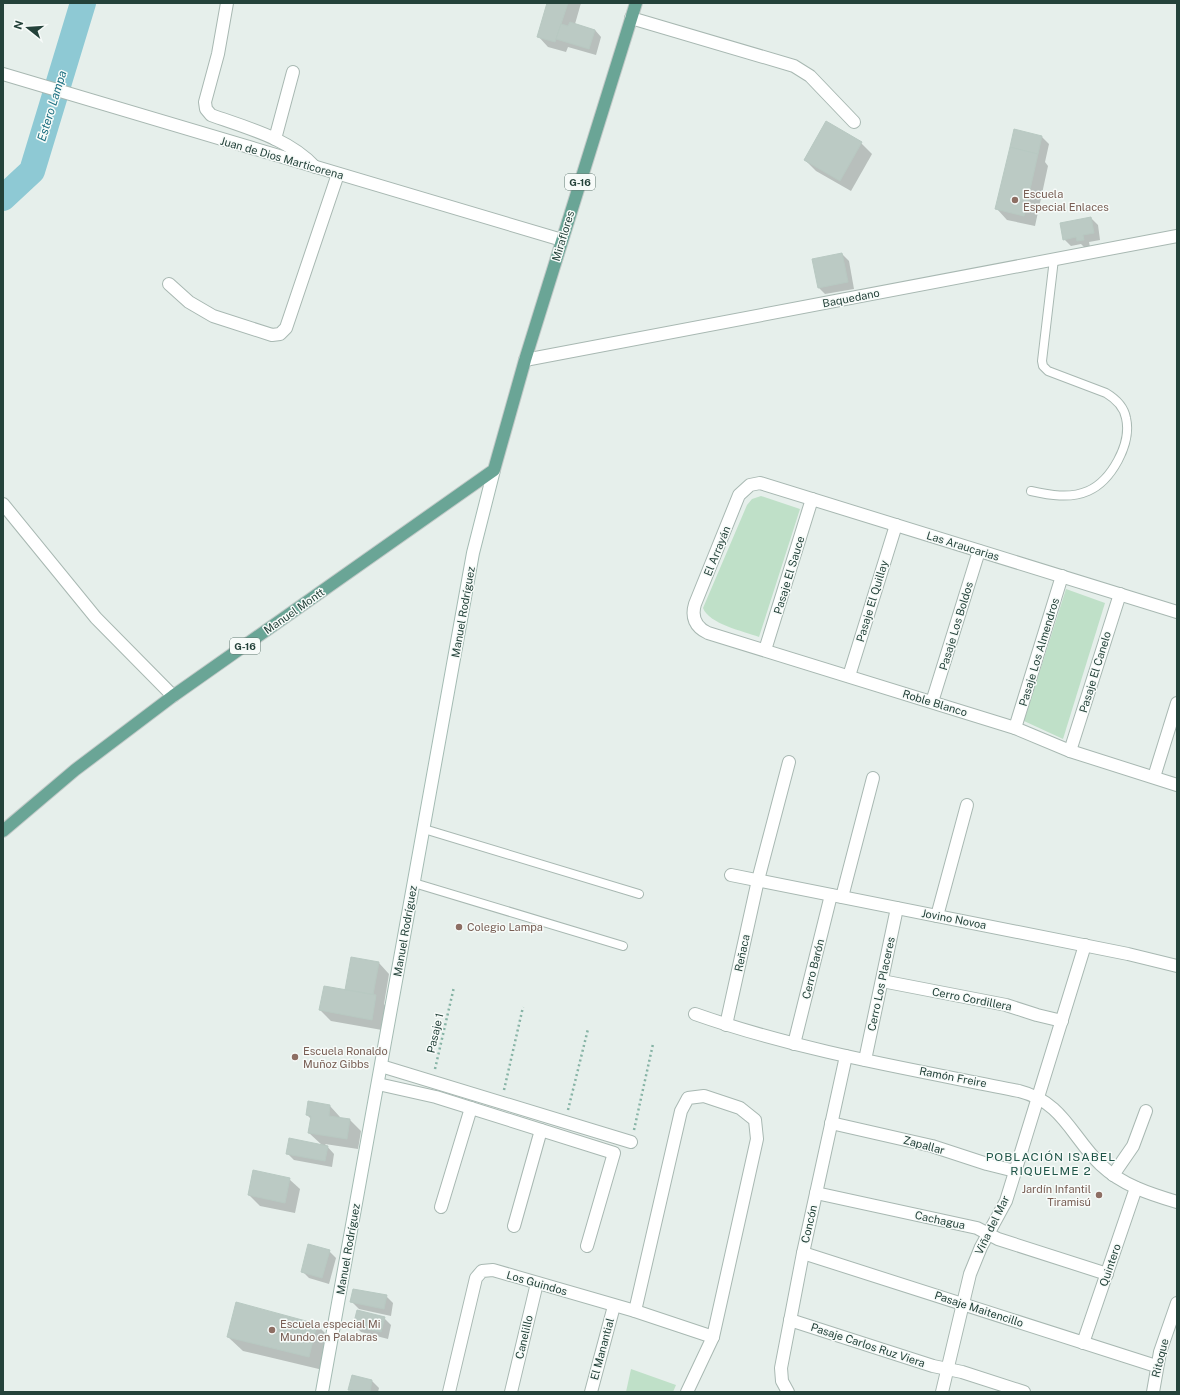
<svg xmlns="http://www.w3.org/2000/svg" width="1180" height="1395" viewBox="0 0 1180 1395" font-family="'Public Sans',sans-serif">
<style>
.green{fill:#bfe0c8}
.shadow{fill:#0003}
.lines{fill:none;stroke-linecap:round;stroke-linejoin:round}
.river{stroke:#8ec9d4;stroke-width:26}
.building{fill:#bbcac4;stroke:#b8c9c2}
.service-casing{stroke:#a8b8b2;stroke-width:10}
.minor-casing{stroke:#a8b8b2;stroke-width:14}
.tertiary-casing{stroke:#a8b8b2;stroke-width:14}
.secondary-casing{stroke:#a4bbb3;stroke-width:14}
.primary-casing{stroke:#c2cac8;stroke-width:14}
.path{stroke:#86b3a5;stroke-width:2.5;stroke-dasharray:2 3;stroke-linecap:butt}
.service{stroke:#fff;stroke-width:8}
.minor{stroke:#fff;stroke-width:12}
.tertiary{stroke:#fff;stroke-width:12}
.secondary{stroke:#fff;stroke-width:12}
.primary{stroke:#6aa596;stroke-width:12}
.education-dot{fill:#8d6e63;stroke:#f7fbf9;stroke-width:1.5}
.labels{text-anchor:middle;stroke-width:3;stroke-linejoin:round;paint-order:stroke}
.shield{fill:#f7fbf9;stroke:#637a73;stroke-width:1}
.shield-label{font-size:10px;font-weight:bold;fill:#24423a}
.street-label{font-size:11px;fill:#24423a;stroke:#f7fbf9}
.education-label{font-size:11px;fill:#785e54;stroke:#f7fbf9;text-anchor:start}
.water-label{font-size:12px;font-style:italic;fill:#1c6f80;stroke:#f7fbf9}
.neighbourhood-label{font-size:12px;letter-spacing:1px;fill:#1f5548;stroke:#f7fbf9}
</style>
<rect width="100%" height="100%" fill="#e6efeb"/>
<!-- green -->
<g class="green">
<path d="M761,496L800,509L759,637C743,631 709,624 703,608L747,505L752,499Z"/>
<path d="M1066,589L1105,603L1063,739L1024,721Z"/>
<path d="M631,1369L676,1385L673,1392H626Z"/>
</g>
<!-- shadow -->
<g class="shadow">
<path d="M548,3H581L575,24L595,30L601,37L596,55L568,47L566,52L548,47L538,36Z"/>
<path d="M827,123L861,143L872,154L851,191L816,171L805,160Z"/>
<path d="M1015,131L1042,137L1049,144L1045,162L1048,166L1035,226L1007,220L997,209Z"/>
<path d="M1091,218L1098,225L1100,240L1089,242L1090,247L1085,248L1081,244L1071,246L1064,239Z"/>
<path d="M842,254L849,261L854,289L825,294L818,287Z"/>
<path d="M379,963L389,974L384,1004L386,1007L382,1030L331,1021L320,1010Z"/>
<path d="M330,1106L340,1117V1119L350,1120L361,1131L358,1149L325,1144L334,1154L332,1167L294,1160L287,1153L322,1145L309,1133L311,1119L307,1115Z"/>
<path d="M289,1179L300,1189L295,1213L260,1206L249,1195Z"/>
<path d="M329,1251L336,1258L329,1284L309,1278L302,1271Z"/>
<path d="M386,1296L393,1303L391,1316L359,1309L352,1302Z"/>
<path d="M384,1318L391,1325L388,1339L361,1332L354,1325Z"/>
<path d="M317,1325L331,1339L323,1370L243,1351L228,1337Z"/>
<path d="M352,1377L372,1381L379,1388L378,1392H351L350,1390Z"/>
</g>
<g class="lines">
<!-- river -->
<path class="river" d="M3,198L32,171L83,3"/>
</g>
<!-- building -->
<g class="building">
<path d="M547,3H568L555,42L537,37Z"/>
<path d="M570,22L595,30L589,49L556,39L561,24L568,26Z"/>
<path d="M826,121L862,142L840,181L804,160Z"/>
<path d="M1014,129L1042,136L1038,154L1010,147Z"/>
<path d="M1010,147L1038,154L1024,216L995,209Z"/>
<path d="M1091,217L1094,233L1083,235L1084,240L1077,241L1076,237L1063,240L1060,223Z"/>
<path d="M842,253L848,282L818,288L812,259Z"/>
<path d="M351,957L379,962L373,995L345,990Z"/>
<path d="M324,986L376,995L372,1020L319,1010Z"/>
<path d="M308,1101L330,1105L329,1116L350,1119L347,1139L308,1133L311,1116L306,1115Z"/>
<path d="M289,1138L328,1146L325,1161L286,1154Z"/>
<path d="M253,1170L290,1178L285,1203L248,1195Z"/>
<path d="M308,1244L330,1250L322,1278L301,1272Z"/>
<path d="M353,1289L387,1295L384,1309L350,1302Z"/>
<path d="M236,1302L317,1324L309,1357L227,1337Z"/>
<path d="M357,1310L385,1317L381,1332L353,1326Z"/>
<path d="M352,1375L372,1380L370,1392L348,1390Z"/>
</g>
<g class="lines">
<!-- service casing -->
<g class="service-casing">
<g id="service">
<path d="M1031,491C1049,495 1070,499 1088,491C1111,481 1132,444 1126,418C1124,407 1116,399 1106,393L1048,371L1043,366L1042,361L1054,259"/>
<path d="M424,829L639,894"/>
<path d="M414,883L623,946"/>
</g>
</g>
<!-- minor casing -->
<g class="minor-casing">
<g id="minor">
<path d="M227,3L218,54L205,102L206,109L211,115C247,128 288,138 315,167"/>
<path d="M631,18L794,66L810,76L854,122"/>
<path d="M275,139L293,72"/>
<path d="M169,284L189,302L213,316L272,335L280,334L286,328L338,174"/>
<path d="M3,504L96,618L173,696"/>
<path d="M1177,612L760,483L750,485L739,495L695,604C691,617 695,627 708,633L1015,728L1070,751L1177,785"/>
<path d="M765,650L812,499"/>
<path d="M849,676L896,525"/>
<path d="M932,702L979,551"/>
<path d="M1015,728L1062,576"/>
<path d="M1070,751L1120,594"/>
<path d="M1154,777L1177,703"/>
<path d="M731,875L1128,954L1177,966"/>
<path d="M842,897L873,778"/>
<path d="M937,916L967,805"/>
<path d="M882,981L1006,1005L1037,1015L1062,1021"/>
<path d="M695,1014C800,1051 910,1069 1019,1091C1063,1102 1071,1136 1101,1165C1122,1185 1150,1194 1177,1202"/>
<path d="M726,1025L758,880L789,762"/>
<path d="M794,1044L831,895"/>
<path d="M865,1060L897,908"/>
<path d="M381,1066L631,1142"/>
<path d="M378,1084L436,1097L614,1153L587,1246"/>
<path d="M831,1123L932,1146L987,1164L1015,1171"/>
<path d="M1113,1175L1133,1146L1146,1111"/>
<path d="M816,1193L977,1228L998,1239L1107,1274"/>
<path d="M441,1207L471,1108"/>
<path d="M514,1226L541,1130"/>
<path d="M803,1253L1156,1366"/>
<path d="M635,1311L681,1111L688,1098L704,1096L740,1108L755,1120L757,1139L713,1337L687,1392"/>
<path d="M790,1320L933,1366L962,1372L1024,1392"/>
<path d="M1083,1343L1136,1188"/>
<path d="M449,1392L476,1278L482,1271L493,1270L635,1311L713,1337"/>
<path d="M511,1392L537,1283"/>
<path d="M591,1392L614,1306"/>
<path d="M788,1392L782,1381L781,1368L803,1253L846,1056"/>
<path d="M942,1392L970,1274L981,1247L1006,1201L1085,945"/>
<path d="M1153,1392L1160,1352L1177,1303"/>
</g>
</g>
<!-- tertiary casing -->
<g class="tertiary-casing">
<g id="tertiary">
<path d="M3,74L562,240"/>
<path d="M525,360L1177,236"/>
</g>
</g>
<!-- secondary casing -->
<g class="secondary-casing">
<path id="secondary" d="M322,1392L473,553L494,470"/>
</g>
<!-- primary casing -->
<g class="primary-casing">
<path id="primary" d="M3,831L75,770L173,696L494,470L525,360L636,3"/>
</g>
<!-- path -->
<g class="path">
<path d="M435,1069L454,987"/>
<path d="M504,1090L523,1007"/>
<path d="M568,1110L588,1029"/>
<path d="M634,1130L653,1044"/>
</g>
<!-- service -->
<use href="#service" class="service"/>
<!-- minor -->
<use href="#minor" class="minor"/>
<!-- tertiary -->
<use href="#tertiary" class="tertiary"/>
<!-- secondary -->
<use href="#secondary" class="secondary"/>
<!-- primary -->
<use href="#primary" class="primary"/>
</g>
<!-- markers -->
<g class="education-dot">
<circle cx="1015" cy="200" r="4"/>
<circle cx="459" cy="927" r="4"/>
<circle cx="295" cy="1057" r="4"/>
<circle cx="1099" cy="1195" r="4"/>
<circle cx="272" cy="1330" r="4"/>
</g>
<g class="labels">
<!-- shield labels -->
<g class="shield">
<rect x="565" y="174" width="30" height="16" rx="3"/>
<rect x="230" y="638" width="30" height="16" rx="3"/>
</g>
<g class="shield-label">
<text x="580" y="186">G-16</text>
<text x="245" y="650">G-16</text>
</g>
<!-- street labels -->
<g class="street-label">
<text transform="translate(282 158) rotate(16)" y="4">Juan de Dios Marticorena</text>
<text transform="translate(563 236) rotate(-73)" y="4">Miraflores</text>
<text transform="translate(851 298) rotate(-11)" y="4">Baquedano</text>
<text transform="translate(963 546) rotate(17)" y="4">Las Araucarias</text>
<text transform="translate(717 551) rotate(-68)" y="4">El Arrayán</text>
<text transform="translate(789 575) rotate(-73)" y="4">Pasaje El Sauce</text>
<text transform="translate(872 601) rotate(-73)" y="4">Pasaje El Quillay</text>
<text transform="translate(294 611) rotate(-35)" y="4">Manuel Montt</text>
<text transform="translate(463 612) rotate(-80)" y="4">Manuel Rodríguez</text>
<text transform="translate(956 626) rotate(-73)" y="4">Pasaje Los Boldos</text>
<text transform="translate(1039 652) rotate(-73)" y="4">Pasaje Los Almendros</text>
<text transform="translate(1095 672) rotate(-73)" y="4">Pasaje El Canelo</text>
<text transform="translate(935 703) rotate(17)" y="4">Roble Blanco</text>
<text transform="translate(954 919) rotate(11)" y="4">Jovino Novoa</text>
<text transform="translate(405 931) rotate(-80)" y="4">Manuel Rodríguez</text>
<text transform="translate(742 953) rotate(-78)" y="4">Reñaca</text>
<text transform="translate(813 969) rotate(-76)" y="4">Cerro Barón</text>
<text transform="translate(881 984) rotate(-78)" y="4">Cerro Los Placeres</text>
<text transform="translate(972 999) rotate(11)" y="4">Cerro Cordillera</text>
<text transform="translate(435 1033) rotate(-77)" y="4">Pasaje 1</text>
<text transform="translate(953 1077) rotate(11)" y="4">Ramón Freire</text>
<text transform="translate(924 1145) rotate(15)" y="4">Zapallar</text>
<text transform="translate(940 1220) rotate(12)" y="4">Cachagua</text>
<text transform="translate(809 1224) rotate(-77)" y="4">Concón</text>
<text transform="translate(992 1225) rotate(-64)" y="4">Viña del Mar</text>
<text transform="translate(348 1249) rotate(-80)" y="4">Manuel Rodríguez</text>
<text transform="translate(1110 1265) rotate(-71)" y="4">Quintero</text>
<text transform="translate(537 1283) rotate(16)" y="4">Los Guindos</text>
<text transform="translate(979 1309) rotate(18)" y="4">Pasaje Maitencillo</text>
<text transform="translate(524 1337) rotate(-77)" y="4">Canelillo</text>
<text transform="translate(868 1345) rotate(18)" y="4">Pasaje Carlos Ruz Viera</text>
<text transform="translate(602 1349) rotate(-75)" y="4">El Manantial</text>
<text transform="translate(1160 1358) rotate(-76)" y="4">Ritoque</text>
</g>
<!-- education labels -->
<g class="education-label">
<text x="1023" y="198">Escuela<tspan x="1023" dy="13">Especial Enlaces</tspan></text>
<text x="467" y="931">Colegio Lampa</text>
<text x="303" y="1055">Escuela Ronaldo<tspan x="303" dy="13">Muñoz Gibbs</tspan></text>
<text x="1091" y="1193" text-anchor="end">Jardín Infantil<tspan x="1091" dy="13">Tiramisú</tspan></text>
<text x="280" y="1328">Escuela especial Mi<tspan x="280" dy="13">Mundo en Palabras</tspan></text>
</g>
<!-- water labels -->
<g class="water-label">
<text transform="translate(52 106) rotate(-73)" y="4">Estero Lampa</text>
</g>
<!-- neighbourhood labels -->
<g class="neighbourhood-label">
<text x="1051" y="1161">POBLACIÓN ISABEL<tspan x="1051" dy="14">RIQUELME 2</tspan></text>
</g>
</g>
<!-- border -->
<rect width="1180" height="1395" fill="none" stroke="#24423a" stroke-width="8"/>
<!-- north arrow -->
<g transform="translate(28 28) rotate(287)" stroke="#f7fbf9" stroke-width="3" paint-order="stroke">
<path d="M0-3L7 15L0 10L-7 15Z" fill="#24423a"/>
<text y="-6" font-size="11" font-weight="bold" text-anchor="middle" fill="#24423a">N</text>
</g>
</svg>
